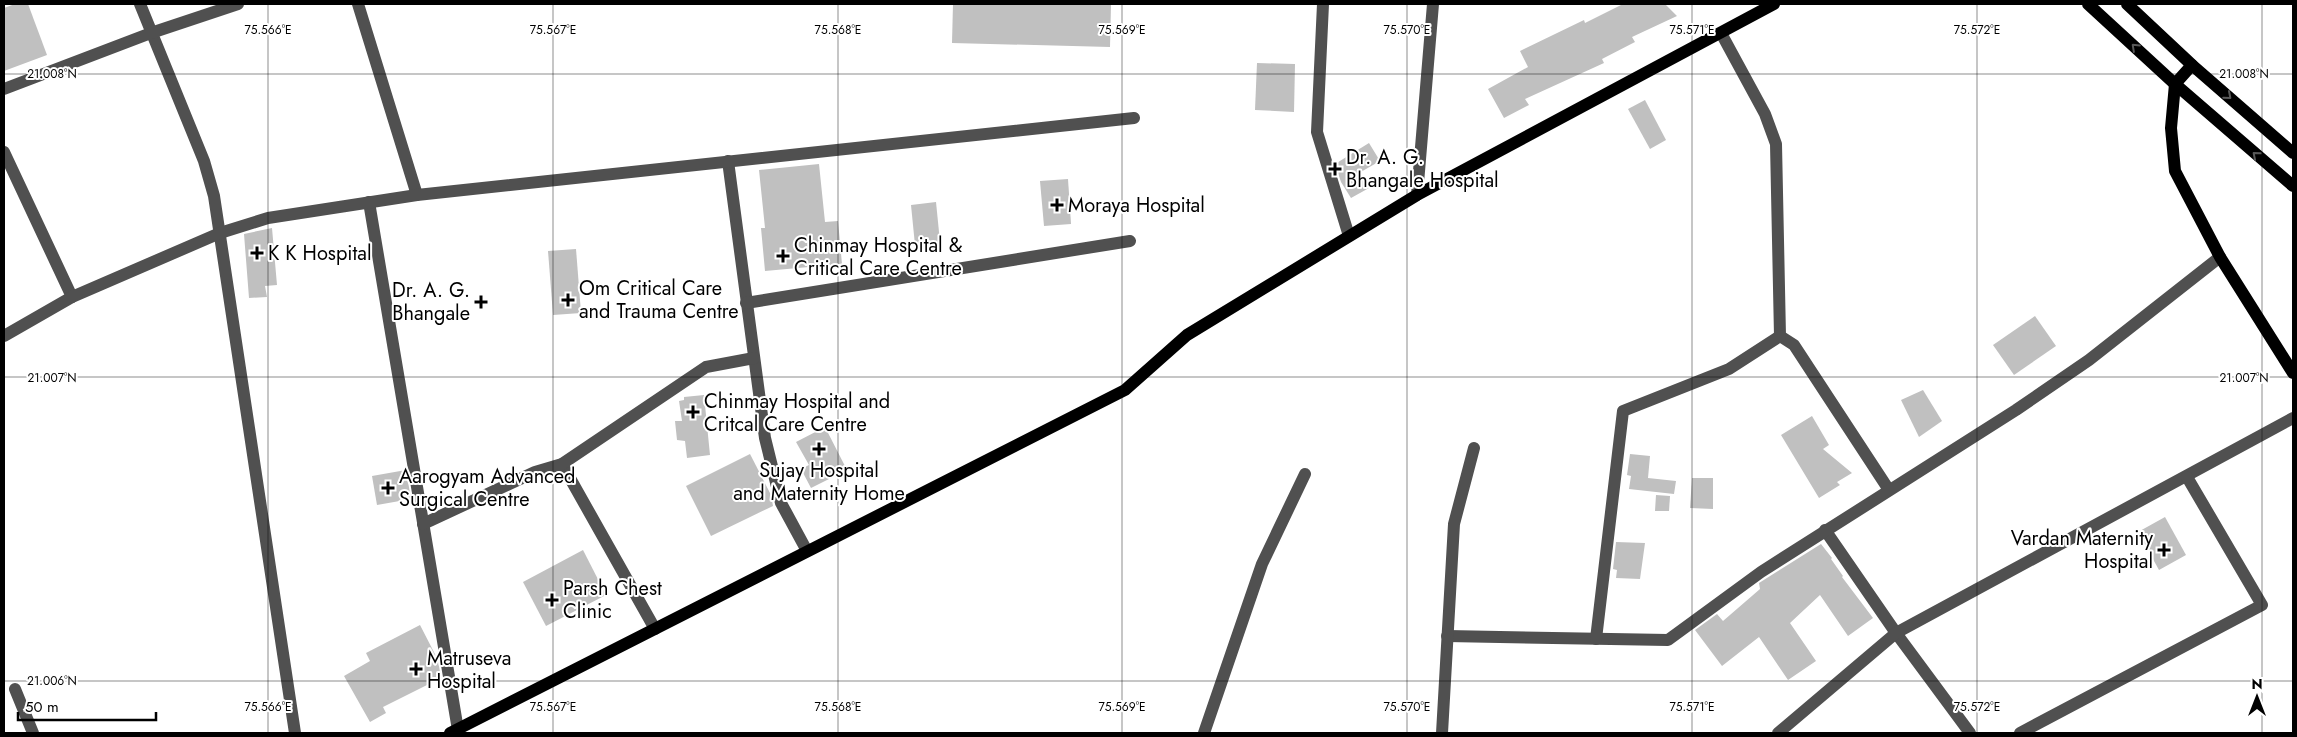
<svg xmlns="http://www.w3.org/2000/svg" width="2297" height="737" viewBox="0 0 2297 737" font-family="Jost,sans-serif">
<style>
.building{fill:#c0c0c0}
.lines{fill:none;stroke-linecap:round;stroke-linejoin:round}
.minor{stroke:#505050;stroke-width:12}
.major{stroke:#000;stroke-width:12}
.oneway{stroke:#595959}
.ticks{fill:none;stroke:#000;stroke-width:1;stroke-opacity:0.45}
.poi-dot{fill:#000;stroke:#fff;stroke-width:2}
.labels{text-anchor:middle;stroke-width:4;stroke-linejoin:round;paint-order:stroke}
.poi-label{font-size:20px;fill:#000;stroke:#fff;text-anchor:start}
.ticks-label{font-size:12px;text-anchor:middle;fill:#000;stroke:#fff;stroke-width:4;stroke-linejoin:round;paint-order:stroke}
</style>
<rect width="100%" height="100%" fill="#fff"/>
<!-- building -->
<g class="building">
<path d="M15,4H28L47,55L4,71V8Z"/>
<path d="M953,4H1111L1110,47L952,43Z"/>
<path d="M1623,4H1665L1677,16L1632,37L1635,42L1602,59L1604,63L1525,99L1529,105L1504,118L1488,89L1528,67L1520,51L1584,20L1585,23Z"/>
<path d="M1257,63L1295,64L1294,112L1255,110Z"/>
<path d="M1645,100L1666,140L1650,149L1628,109Z"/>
<path d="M1369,143L1380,161L1359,173L1369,188L1351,198L1341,182L1335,164Z"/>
<path d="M819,164L825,222L838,221L842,264L765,271L761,228H765L759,170Z"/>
<path d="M1068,179L1071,224L1044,226L1040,181Z"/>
<path d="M936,202L940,242L915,245L911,205Z"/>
<path d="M272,228L277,285L265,286L267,297L249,298L244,234Z"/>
<path d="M576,249L581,313L553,315L548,251Z"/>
<path d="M2035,316L2056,346L2014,375L1993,345Z"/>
<path d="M1923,390L1942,421L1919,437L1901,400Z"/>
<path d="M704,395L710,455L687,458L685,441L677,440L675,421H682L679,401L684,400V397Z"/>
<path d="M1812,416L1829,445L1823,449L1852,473L1837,482L1840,485L1819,498L1781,435Z"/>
<path d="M825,427L847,470L811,488L801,469L809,465L796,442Z"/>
<path d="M750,454L771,495L773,506L711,536L686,486Z"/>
<path d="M1630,454L1650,456L1648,478L1676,481L1674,494L1629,489L1631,476L1627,475Z"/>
<path d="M406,470L411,499L377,505L372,476Z"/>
<path d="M1692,478H1713V509L1690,508Z"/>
<path d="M1656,495L1670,496L1669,511H1655Z"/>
<path d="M2165,517L2186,555L2159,570L2138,532Z"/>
<path d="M1616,542L1645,543L1640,579L1616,578L1617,570L1613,569Z"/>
<path d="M1821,544L1832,558L1831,559L1843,576L1842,577L1873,618L1848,636L1820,595L1790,623L1816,661L1788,680L1759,637L1722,666L1695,630L1717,614L1723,621L1760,589L1759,583Z"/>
<path d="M583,550L606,595L546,626L523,582Z"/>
<path d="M420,625L438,660L441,678L383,707L386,713L370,722L344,676L370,661L366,653Z"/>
</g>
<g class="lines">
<!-- minor -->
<g class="minor">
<path d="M140,4L204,161L214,196L295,733"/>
<path d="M358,4L417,195"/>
<path d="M1323,4L1317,132L1349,236"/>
<path d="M1721,33L1765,114L1776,144L1780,336L1794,345L1889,490"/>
<path d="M4,89L151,33L238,4"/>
<path d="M4,152L72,297"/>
<path d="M728,161L765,438L781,503L807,551"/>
<path d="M1417,195L1433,4"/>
<path d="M369,202L458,730"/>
<path d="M746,303L1130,241"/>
<path d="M4,336L72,297L220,233L268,218L417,195L1134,118"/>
<path d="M562,464L655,629"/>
<path d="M423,524L535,472L562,464L706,367L754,358"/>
<path d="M1825,530L1896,633L1970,733"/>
<path d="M1447,636L1668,640L1761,572L2016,410L2089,360L2220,257"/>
<path d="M1596,639L1623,411L1729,369L1780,336"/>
<path d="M15,689L33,733"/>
<path d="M1204,733L1262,564L1305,474"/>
<path d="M1442,733L1454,524L1474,448"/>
<path d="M1778,733L1896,633L2293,418"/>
<path d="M2020,733L2262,605L2187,477"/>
</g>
<!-- major -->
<g class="major">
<path d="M2088,4L2175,84L2293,186"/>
<path d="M2127,4L2192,65L2293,153"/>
<path d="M2192,65L2175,84L2171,128L2175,171L2220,257L2293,373"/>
<path d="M450,733L1125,390L1187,335L1417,195L1774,4"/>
</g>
</g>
<!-- one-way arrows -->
<defs><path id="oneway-chevron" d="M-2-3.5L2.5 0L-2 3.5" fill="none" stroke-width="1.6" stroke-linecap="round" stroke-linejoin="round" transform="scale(1.25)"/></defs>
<g class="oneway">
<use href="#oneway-chevron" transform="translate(2135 47) rotate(-137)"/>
<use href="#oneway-chevron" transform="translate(2228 96) rotate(41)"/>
<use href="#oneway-chevron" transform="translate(2256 155) rotate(-139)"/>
</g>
<!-- ticks -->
<path class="ticks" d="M268,4V733M553,4V733M838,4V733M1122,4V733M1407,4V733M1692,4V733M1977,4V733M2262,4V733M4,74H2293M4,377H2293M4,681H2293"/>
<!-- markers -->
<g class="poi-dot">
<path d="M1332.5 161.5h5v5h5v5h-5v5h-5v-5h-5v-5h5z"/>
<path d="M1054.5 197.5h5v5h5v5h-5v5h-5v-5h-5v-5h5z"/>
<path d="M254.5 245.5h5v5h5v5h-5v5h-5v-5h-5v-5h5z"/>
<path d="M780.5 248.5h5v5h5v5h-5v5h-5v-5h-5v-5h5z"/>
<path d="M565.5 292.5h5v5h5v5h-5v5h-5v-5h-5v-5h5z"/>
<path d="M478.5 294.5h5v5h5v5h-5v5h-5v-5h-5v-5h5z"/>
<path d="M690.5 404.5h5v5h5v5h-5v5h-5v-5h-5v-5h5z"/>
<path d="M816.5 441.5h5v5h5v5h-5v5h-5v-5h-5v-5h5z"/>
<path d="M385.5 480.5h5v5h5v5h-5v5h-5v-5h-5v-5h5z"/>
<path d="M2161.5 542.5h5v5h5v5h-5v5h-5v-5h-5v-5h5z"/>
<path d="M549.5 592.5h5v5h5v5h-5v5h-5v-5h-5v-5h5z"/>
<path d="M413.5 661.5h5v5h5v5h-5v5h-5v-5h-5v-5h5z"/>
</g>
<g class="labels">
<!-- poi labels -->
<g class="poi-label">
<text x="1346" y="164">Dr. A. G.<tspan x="1346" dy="23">Bhangale Hospital</tspan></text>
<text x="1068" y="212">Moraya Hospital</text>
<text x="794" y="252">Chinmay Hospital &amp;<tspan x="794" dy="23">Critical Care Centre</tspan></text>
<text x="268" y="260">K K Hospital</text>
<text x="579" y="295">Om Critical Care<tspan x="579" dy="23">and Trauma Centre</tspan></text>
<text x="470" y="297" text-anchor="end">Dr. A. G.<tspan x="470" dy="23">Bhangale</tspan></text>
<text x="704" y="408">Chinmay Hospital and<tspan x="704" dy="23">Critcal Care Centre</tspan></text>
<text x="819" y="477" text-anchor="middle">Sujay Hospital<tspan x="819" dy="23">and Maternity Home</tspan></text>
<text x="399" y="483">Aarogyam Advanced<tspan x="399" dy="23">Surgical Centre</tspan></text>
<text x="2153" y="545" text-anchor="end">Vardan Maternity<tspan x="2153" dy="23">Hospital</tspan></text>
<text x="563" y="595">Parsh Chest<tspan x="563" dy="23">Clinic</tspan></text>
<text x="427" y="665">Matruseva<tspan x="427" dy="23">Hospital</tspan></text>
</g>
</g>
<g class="ticks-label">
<text x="268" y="34">75.566°E</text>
<text x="553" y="34">75.567°E</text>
<text x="838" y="34">75.568°E</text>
<text x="1122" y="34">75.569°E</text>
<text x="1407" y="34">75.570°E</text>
<text x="1692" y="34">75.571°E</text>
<text x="1977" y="34">75.572°E</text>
<text x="52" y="78">21.008°N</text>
<text x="2244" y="78">21.008°N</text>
<text x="52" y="382">21.007°N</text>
<text x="2244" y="382">21.007°N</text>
<text x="52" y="685">21.006°N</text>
<text x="268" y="711">75.566°E</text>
<text x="553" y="711">75.567°E</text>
<text x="838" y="711">75.568°E</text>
<text x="1122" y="711">75.569°E</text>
<text x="1407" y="711">75.570°E</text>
<text x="1692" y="711">75.571°E</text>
<text x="1977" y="711">75.572°E</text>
</g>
<!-- border -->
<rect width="2297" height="737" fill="none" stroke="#000000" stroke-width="10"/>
<!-- north arrow -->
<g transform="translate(2257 697)" stroke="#ffffff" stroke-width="4" paint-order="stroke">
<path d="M0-4L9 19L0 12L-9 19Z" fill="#000000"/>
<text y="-8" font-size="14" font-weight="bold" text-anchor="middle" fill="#000000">N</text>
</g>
<!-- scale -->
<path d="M18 712v8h138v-8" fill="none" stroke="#000000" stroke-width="2.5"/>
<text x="25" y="712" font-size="15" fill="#000000" stroke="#ffffff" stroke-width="4" paint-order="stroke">50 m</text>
</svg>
